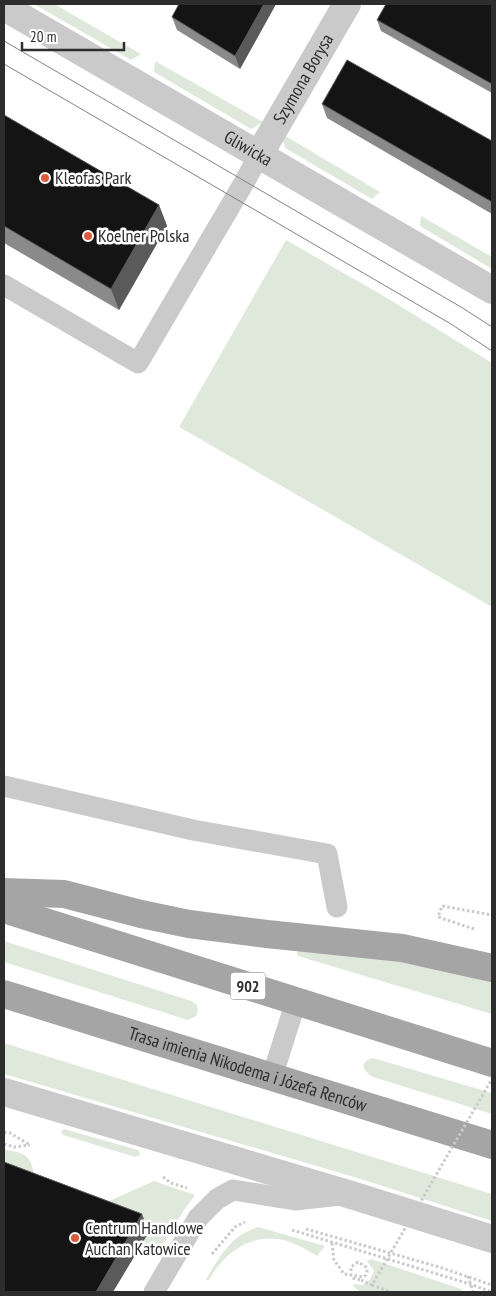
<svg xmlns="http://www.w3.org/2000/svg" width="496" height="1296" viewBox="0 0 496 1296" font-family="'PT Sans Narrow',sans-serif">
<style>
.green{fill:#dfe9db}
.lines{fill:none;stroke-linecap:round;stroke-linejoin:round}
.path{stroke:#cacaca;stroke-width:3;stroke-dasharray:2.5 2.5;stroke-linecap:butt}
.service{stroke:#cacaca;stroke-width:21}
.minor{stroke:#cacaca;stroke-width:28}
.tertiary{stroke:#cacaca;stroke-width:28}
.primary{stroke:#a5a5a5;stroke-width:28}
.tram{stroke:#828282;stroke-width:1}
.path-bridge{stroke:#cacaca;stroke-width:3;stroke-dasharray:2.5 2.5;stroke-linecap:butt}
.wall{fill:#8a8a8a}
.shaded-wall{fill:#5a5a5a}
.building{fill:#141414;stroke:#5a5a5a}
.poi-dot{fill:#d85b3b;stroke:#fff;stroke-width:2}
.labels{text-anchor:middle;stroke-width:5;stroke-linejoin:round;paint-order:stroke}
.shield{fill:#fff;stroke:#6c6c6c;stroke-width:1}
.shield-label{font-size:16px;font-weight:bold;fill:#2d2d2d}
.street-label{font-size:18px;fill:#2d2d2d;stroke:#fff}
.poi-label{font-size:18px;fill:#2d2d2d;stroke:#fff;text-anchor:start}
</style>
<rect width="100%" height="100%" fill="#fff"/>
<!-- green -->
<g class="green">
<path d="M34,4H54L141,54L131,60Z"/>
<path d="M155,61L263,122L251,129L154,72Z"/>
<path d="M282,134L380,192L372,199L285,148Z"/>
<path d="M421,216L492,257V269L420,226Z"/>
<path d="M286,240L387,298L492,363V607L179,427Z"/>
<path d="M4,941L191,1001L197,1005L198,1011L196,1016L188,1020L4,962Z"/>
<path d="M299,951L384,959L447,970L492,982V1014L298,956L297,953Z"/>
<path d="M4,1043L492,1194V1221L364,1180L4,1074Z"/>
<path d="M373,1058L492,1093V1114L373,1077C363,1071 358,1062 373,1058Z"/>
<path d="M64,1129L138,1150L140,1153L139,1156L135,1157L63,1135L61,1132Z"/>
<path d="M4,1149C10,1151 23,1152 27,1157C34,1164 35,1180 36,1190L4,1177Z"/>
<path d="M154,1181L195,1195L184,1210L158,1253L142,1243L148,1232L89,1210Z"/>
<path d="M258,1227L325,1246L317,1256C305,1249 292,1241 278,1239C246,1235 223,1255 208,1281L206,1279C221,1255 230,1236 258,1227Z"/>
<path d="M371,1259L461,1289L462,1292H361L355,1288L353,1284L362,1285L370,1280L374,1271L367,1261Z"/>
</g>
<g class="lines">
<!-- path -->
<g class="path">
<path d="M474,929L438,917L442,906L492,915"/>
<path d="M4,1132L10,1133L30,1145"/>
<path d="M4,1144L14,1147L30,1145"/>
<path d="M163,1177L171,1183L187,1188"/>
<path d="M306,1229L439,1267L492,1285"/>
<path d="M292,1230L470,1284L492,1292"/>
<path d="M332,1243L334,1260L344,1274L364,1277C367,1274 368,1271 366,1267L358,1262L351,1267V1275L353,1278L361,1280"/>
<path d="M212,1254L235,1227L245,1222"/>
<path d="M468,1276L473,1292"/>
<path d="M372,1285L391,1292"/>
</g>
<!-- service -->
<g class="service">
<path d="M4,285L138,363L245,181L259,155"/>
<path d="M4,786L193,830L327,854L337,907"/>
<path d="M272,1077L296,1001"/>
<path d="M154,1292L198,1218L217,1199L233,1190L295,1200L340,1195"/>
</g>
<!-- minor -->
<g class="minor">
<path id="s1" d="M259,155L347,4"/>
<path d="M4,1092L348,1194L492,1239"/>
</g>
<!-- tertiary -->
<path class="tertiary" id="s2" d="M4,7L492,290"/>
<!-- primary -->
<g class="primary">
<path d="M4,892L64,894L141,914L189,924L267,934L402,948L492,968"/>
<path d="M4,909L492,1063"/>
<path id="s3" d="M4,994L492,1145"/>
</g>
<!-- tram -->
<g class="tram">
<path d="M4,41L461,307L492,327"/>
<path d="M4,64L451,324L492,351"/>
</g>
<!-- path-bridge -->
<path class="path-bridge" d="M361,1280L372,1285L492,1079"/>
</g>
<!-- wall -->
<g class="wall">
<path d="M276,4L240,69L177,30L172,17Z"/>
<path d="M492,4V93L381,31L377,20Z"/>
<path d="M322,104L492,141V214L327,118Z"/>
<path d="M4,115L159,205L167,226L119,310L4,243Z"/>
</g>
<!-- shaded-wall -->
<g class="shaded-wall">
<path d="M264,4H276L240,69L235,56Z"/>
<path d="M159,205L167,226L119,310L111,289Z"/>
<path d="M142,1214L149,1232L113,1292H96Z"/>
</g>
<!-- building -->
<g class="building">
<path d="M179,4H264L235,56L172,17Z"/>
<path d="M386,4H492V84L377,20Z"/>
<path d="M347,60L492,141V202L322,104Z"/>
<path d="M4,115L159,205L111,289L4,226Z"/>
<path d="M4,1162L142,1214L96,1292H4Z"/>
</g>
<!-- markers -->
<g class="poi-dot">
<circle cx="45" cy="178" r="5"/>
<circle cx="88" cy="236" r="5"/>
<circle cx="75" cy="1238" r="5"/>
</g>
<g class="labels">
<!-- shield labels -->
<rect class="shield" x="230.5" y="972.5" width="35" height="27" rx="4"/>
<g class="shield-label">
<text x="248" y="992">902</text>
</g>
<!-- street labels -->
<g class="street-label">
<text dy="6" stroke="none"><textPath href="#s1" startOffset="88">Szymona Borysa</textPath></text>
<text dy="6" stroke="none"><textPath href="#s2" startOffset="282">Gliwicka</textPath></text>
<text dy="6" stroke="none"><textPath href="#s3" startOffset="255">Trasa imienia Nikodema i Józefa Renców</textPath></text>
</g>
<!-- poi labels -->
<g class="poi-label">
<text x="55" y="184">Kleofas Park</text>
<text x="98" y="242">Koelner Polska</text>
<text x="85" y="1234">Centrum Handlowe<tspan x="85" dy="21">Auchan Katowice</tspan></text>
</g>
</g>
<!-- border -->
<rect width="496" height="1296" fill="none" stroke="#2d2d2d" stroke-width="10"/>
<!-- scale -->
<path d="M22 42v8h102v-8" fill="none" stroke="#2d2d2d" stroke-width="2.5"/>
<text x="30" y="42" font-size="15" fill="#2d2d2d" stroke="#ffffff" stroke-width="4" paint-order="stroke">20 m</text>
</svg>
